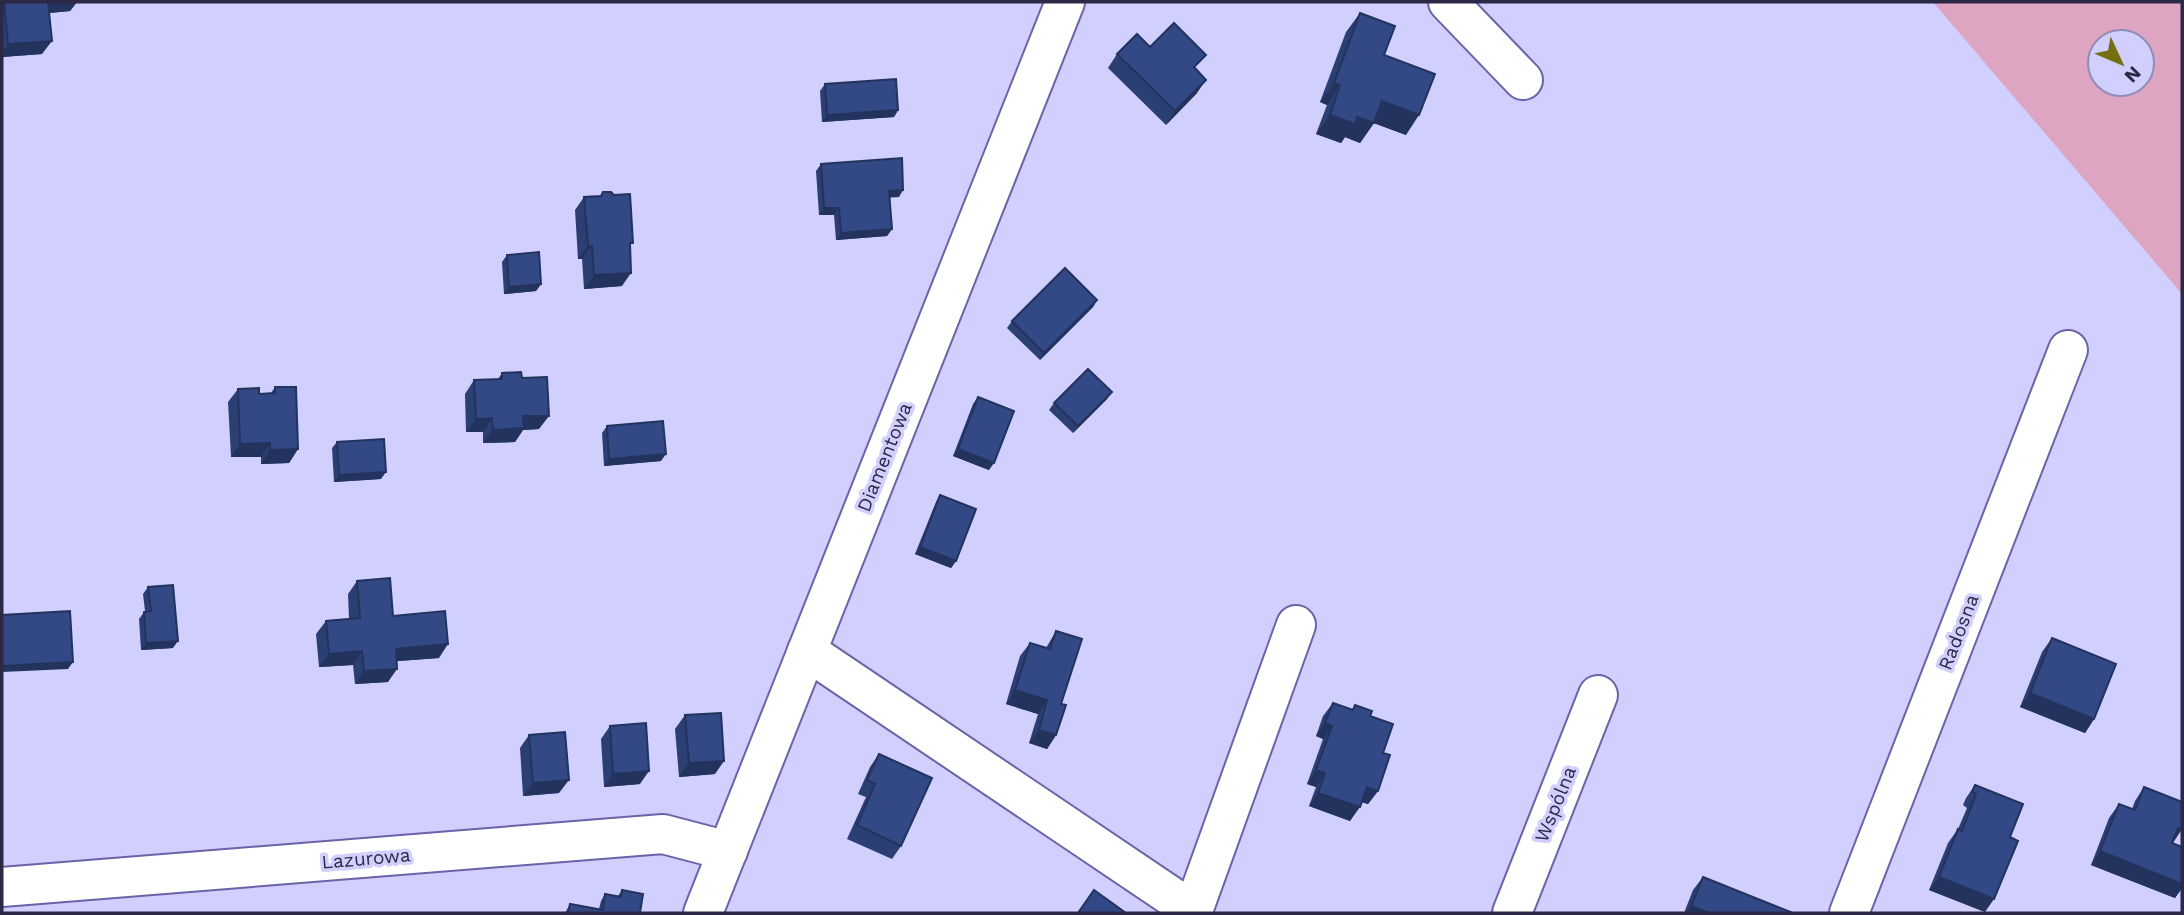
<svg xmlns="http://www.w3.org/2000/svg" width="2184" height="915" viewBox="0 0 2184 915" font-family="'Work Sans',sans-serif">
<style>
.green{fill:#dea5c2;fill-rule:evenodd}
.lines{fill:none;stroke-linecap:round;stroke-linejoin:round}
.minor-casing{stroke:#6a63a8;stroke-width:42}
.minor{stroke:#fff;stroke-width:38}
.wall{fill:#2b3f73}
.shaded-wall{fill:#23335e}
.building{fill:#324986;stroke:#23335e;stroke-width:2}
.labels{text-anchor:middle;stroke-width:7;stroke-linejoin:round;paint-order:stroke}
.street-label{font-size:19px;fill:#2c2947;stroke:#d1cffe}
</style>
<rect width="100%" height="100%" fill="#d1cffe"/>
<!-- green -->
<path class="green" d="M1933,2H2182V294ZM2100,42H2142V84H2100Z"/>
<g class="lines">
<!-- minor casing -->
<g class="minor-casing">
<g id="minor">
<path d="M1448,2L1523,80"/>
<path d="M807,651L1193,911L1192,913"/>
<path d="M2,887L663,834L728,851"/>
<path d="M1193,911L1296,625"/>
<path d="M703,913L1065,2"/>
<path d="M1512,913L1598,695"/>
<path d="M1849,913L2068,350"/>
</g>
</g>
<!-- minor -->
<use href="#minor" class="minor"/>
</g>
<!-- wall -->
<g class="wall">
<path d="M2,2H77L70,11L49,13L42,54L2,57Z"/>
<path d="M1360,13L1384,55L1406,135L1374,123L1360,143L1345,137L1341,143L1316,134L1327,105L1320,102L1346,32Z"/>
<path d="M1150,47L1197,93L1166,125L1108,68L1117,54Z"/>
<path d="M825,84L898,110L894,117L822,122L820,91Z"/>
<path d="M821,164L899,197H890L892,229L887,236L836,240L834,215H819L816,171Z"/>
<path d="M584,197L630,248L622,286L584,289L582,259H578L575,210Z"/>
<path d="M507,255L541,284L536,291L504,294L502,262Z"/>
<path d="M1097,300L1093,307L1040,360L1007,328L1012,321Z"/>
<path d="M502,373L522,378L539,429L523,430L515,442L483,443V432H466L465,394L474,380L498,379Z"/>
<path d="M275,387L298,449L289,463L261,464V457H231L228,402L238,389L259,394L271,393Z"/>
<path d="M978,397L989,470L953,456L973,404Z"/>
<path d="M1107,399L1073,433L1049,410L1054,403Z"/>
<path d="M607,426L661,461L604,466L602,433Z"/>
<path d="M337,442L381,479L334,482L332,448Z"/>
<path d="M940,495L956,561L951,568L915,554L936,502Z"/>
<path d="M357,581L393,616L439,658L397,661L388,682L355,684L353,665L319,667L316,634L326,621L349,619L348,594Z"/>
<path d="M148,587L173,648L141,650L139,619L144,612L145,611L143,594Z"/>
<path d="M1056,631L1061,704L1056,735L1047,749L1029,743L1038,714L1006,704L1020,656L1030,643L1046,648Z"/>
<path d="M2052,638L2094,719L2085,733L2020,707L2042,652Z"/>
<path d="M1333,703L1352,710L1355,705L1370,716L1383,753L1378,791L1368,804L1361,802L1350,821L1309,806L1316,787L1307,784L1323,739L1316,736L1323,716Z"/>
<path d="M685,715L715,774L679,777L675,729Z"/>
<path d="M610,726L640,784L604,787L601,739Z"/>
<path d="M529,735L559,793L523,796L520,748Z"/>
<path d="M879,754L901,846L892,859L847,839L866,797L858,794L870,767Z"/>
<path d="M1975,785L2010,837L1985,912L1929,890L1948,843L1958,829L1967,808L1963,805L1966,798Z"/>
<path d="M2144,787L2173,843L2182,847V888L2175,898L2091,865L2109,818L2119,804L2132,809L2135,801Z"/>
<path d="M1703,877L1793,913H1684L1693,890Z"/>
<path d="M622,890L640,913H565L570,904L599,909L601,901L605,894L618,896Z"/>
</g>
<!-- shaded-wall -->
<g class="shaded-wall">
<path d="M47,2H77L70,11L39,14Z"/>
<path d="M52,41L42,54L2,57V53L8,44Z"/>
<path d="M1206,80L1197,93L1166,125L1175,111Z"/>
<path d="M1334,83L1340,85L1327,105L1320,102Z"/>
<path d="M1382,101L1419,115L1406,135L1368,121Z"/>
<path d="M898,110L894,117L822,122L827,115Z"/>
<path d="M1330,115L1357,117L1374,123L1360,143L1345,137L1341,143L1316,134Z"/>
<path d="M903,190L899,197L884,198L889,191Z"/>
<path d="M824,208H839L834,215H819Z"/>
<path d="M892,229L887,236L836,240L841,233Z"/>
<path d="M588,246H592L582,259H578Z"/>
<path d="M631,273L622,286L584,289L594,275Z"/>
<path d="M541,284L536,291L504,294L509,287Z"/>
<path d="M1097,300L1093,307L1040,360L1044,353Z"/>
<path d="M1112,392L1107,399L1073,433L1078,426Z"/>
<path d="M523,416H549L539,429L523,430L515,442L483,443L493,430Z"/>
<path d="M492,418L483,432H466L476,419Z"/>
<path d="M270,443L261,457H231L240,444Z"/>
<path d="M298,449L289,463L261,464L270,450Z"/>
<path d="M958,449L994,463L989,470L953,456Z"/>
<path d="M666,454L661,461L604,466L609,459Z"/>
<path d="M386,472L381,479L334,482L339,475Z"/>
<path d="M920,547L956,561L951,568L915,554Z"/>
<path d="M178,641L173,648L141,650L146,643Z"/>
<path d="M448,644L439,658L386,662L396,649Z"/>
<path d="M362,651L353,665L319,667L329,654Z"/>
<path d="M73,662L68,669L2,672V666Z"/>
<path d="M397,669L388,682L355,684L364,671Z"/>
<path d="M1015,690L1047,700L1038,714L1006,704Z"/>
<path d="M2030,693L2094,719L2085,733L2020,707Z"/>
<path d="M1325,723L1332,726L1323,739L1316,736Z"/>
<path d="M1039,730L1056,735L1047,749L1029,743Z"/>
<path d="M724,761L715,774L679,777L689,763Z"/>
<path d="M1316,770L1325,773L1316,787L1307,784Z"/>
<path d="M649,771L640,784L604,787L613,774Z"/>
<path d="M569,780L559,793L523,796L533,783Z"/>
<path d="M1367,787L1378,791L1368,804L1357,801Z"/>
<path d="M1318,793L1360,807L1350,821L1309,806Z"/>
<path d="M2178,828L2182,829L2173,843L2169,841Z"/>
<path d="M2100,851L2182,884V888L2175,898L2091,865Z"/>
<path d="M1939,877L1994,899L1985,912L1929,890Z"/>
<path d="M1691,906L1707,912V913H1685Z"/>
</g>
<!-- building -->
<g class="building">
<path d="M4,2H48L52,41L8,44Z"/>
<path d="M1360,13L1395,26L1384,55L1435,74L1419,115L1382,101L1374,123L1357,117L1355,124L1330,115L1340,85L1334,83Z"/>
<path d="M1174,23L1206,55L1194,67L1206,80L1175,111L1117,54L1137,34L1150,47Z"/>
<path d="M896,79L898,110L827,115L825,84Z"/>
<path d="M902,158L903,190L889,191L892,229L841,233L839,208H824L821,164Z"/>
<path d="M603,192H611L614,195L630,194L633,243H630L631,273L594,275L592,246H588L584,197L601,196Z"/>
<path d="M539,252L541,284L509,287L507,255Z"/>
<path d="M1065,268L1097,300L1044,353L1012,321Z"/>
<path d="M1088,369L1112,392L1078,426L1054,403Z"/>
<path d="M521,372L522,378L547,377L549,416H523L524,428L493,430L492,418L476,419L474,380L502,379V373Z"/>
<path d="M275,387H296L298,449L270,450V443L240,444L238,389L259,388V394L275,393Z"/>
<path d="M978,397L1014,411L994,463L958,449Z"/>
<path d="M663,421L666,454L609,459L607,426Z"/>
<path d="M384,439L386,472L339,475L337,442Z"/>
<path d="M940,495L976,509L956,561L920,547Z"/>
<path d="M390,578L393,616L445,611L448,644L396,649L397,669L364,671L362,651L329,654L326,621L360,618L357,581Z"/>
<path d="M173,585L178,641L146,643L144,612L151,611L148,587Z"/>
<path d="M70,611L73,662L2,666V615Z"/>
<path d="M1056,631L1082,639L1061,704L1066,705L1056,735L1039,730L1047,700L1015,690L1030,643L1050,649Z"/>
<path d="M2052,638L2116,664L2094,719L2030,693Z"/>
<path d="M1333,703L1353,710L1355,705L1372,711L1370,716L1393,724L1383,753L1390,755L1378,791L1367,787L1360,807L1318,793L1325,773L1316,770L1332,726L1325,723Z"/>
<path d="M721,713L724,761L689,763L685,715Z"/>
<path d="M646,723L649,771L613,774L610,726Z"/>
<path d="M565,732L569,780L533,783L529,735Z"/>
<path d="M879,754L932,778L901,846L857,825L875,784L867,780Z"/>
<path d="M1975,785L2023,804L2010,837L2018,841L1994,899L1939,877L1958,829L1962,831L1976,794L1972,792Z"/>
<path d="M2144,787L2182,802V829L2178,828L2172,843L2182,847V884L2100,851L2119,804L2135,810Z"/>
<path d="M1703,877L1793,913H1707V912L1691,906Z"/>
<path d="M622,890L643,894L640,913H568L570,904L603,910L605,894L621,897Z"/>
<path d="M1094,890L1126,913H1078Z"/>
</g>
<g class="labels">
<!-- street labels -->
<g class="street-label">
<text transform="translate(884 457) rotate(-68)" y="7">Diamentowa</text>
<text transform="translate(1958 632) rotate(-69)" y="7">Radosna</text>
<text transform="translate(1555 804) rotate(-68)" y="7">Wspólna</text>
<text transform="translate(366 858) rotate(-5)" y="7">Lazurowa</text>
</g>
</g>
<!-- border -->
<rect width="2184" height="915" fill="none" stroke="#2c2947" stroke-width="7"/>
<!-- north arrow -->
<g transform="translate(2121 63) rotate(134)"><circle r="33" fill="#d1cffe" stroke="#8f8db5" stroke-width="2"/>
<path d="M0-5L12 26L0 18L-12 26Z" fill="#747011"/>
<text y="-10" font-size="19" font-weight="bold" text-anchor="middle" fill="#2c2947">N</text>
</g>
</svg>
